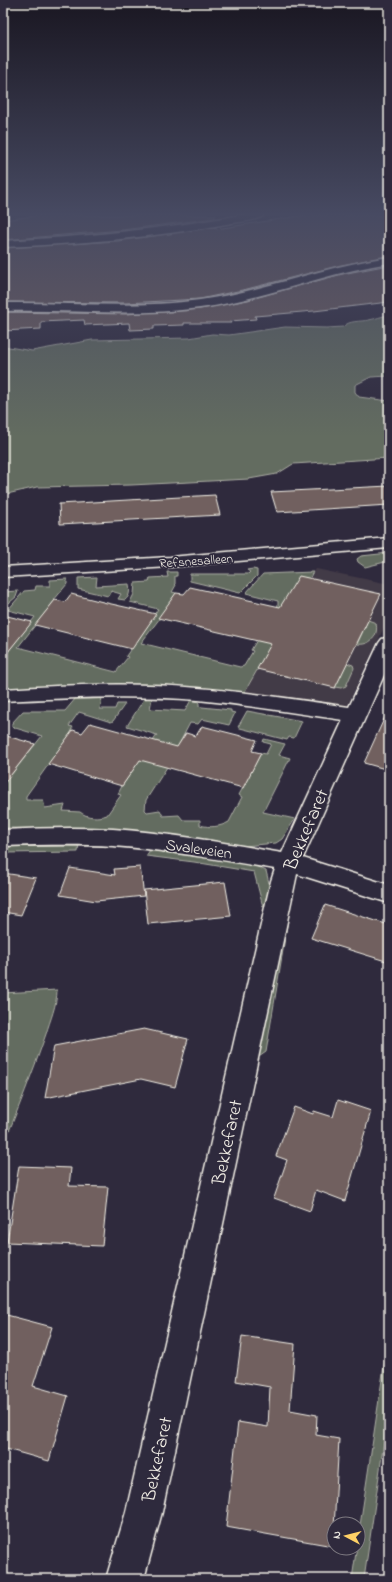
<svg xmlns="http://www.w3.org/2000/svg" width="392" height="1582" viewBox="0 0 392 1582" font-family="'Indie Flower',sans-serif">
<style>
.built{fill:#433a47}
.green{fill:#636c60;stroke:#acaea4}
.building{fill:#71615e;stroke:#f4f1e8}
.lines{fill:none;stroke-linecap:round;stroke-linejoin:round}
.street-casing{stroke:#f4f1e8;stroke-width:3}
.secondary-casing{stroke:#f4f1e8;stroke-width:3}
.street{fill:#2f2a3d;fill-rule:evenodd}
.secondary{fill:#2f2a3d;fill-rule:evenodd}
.labels{text-anchor:middle;stroke-width:3.5;stroke-linejoin:round;paint-order:stroke}
.far-street-label{font-size:13px;fill:#f4f1e8;stroke:#2f2a3d}
.street-label{font-size:16px;fill:#f4f1e8;stroke:#2f2a3d}
.near-street-label{font-size:19px;fill:#f4f1e8;stroke:#2f2a3d}
</style>
<rect width="100%" height="100%" fill="#2f2a3d"/>
<filter id="ink" filterUnits="userSpaceOnUse"><feTurbulence type="fractalNoise" baseFrequency=".025" numOctaves="2"/><feDisplacementMap in="SourceGraphic" scale="8" xChannelSelector="R" yChannelSelector="G"/><feConvolveMatrix kernelMatrix="1 2 1 2 8 2 1 2 1" color-interpolation-filters="sRGB"/></filter>
<g filter="url(#ink)">
<!-- built -->
<path class="built" d="M316,569L389,584V617L345,710L244,693Z"/>
<!-- green -->
<g class="green">
<path d="M389,313V376L371,377L355,385V392L359,397L389,401V458L293,464L277,474L249,479L131,485L37,487L7,494L3,493V346L32,351L92,340L189,338L212,334L229,335L285,327L327,328L343,327C349,320 360,322 369,320C375,319 382,316 389,315Z"/>
<path d="M389,553V559L385,560V562L365,567L358,562L357,559L361,556Z"/>
<path d="M253,569L257,570V576L240,593L190,581V574H248L250,572L247,570Z"/>
<path d="M167,572H177V576H175V584L176,585L172,592L176,593L160,618L141,643L240,667L244,666L253,651L251,650L278,605V601L246,593L263,574L313,572L244,693L127,685L3,688V658L35,617L8,610L24,591L35,590L36,586H50V580L67,579V584L54,600H55L18,647L116,672L128,657L126,656L158,609L130,602L134,594L135,583L149,582L150,578L168,577Z"/>
<path d="M97,577L96,586L129,584C130,591 130,596 125,600L118,599L121,594L111,591L108,596L78,589V578Z"/>
<path d="M18,591L16,597L3,608V592Z"/>
<path d="M368,620L376,623C379,636 370,646 357,644Z"/>
<path d="M347,663L353,665L354,668L346,686L341,688L335,687Z"/>
<path d="M76,698H102L100,709H115L117,704H125L113,721L111,722L79,712L69,726L73,727L71,730H73L26,796V800H43L45,808L65,805L63,811L80,812C87,818 99,818 107,815L121,795L118,794L122,786L157,735L127,726L144,699L152,698L150,709L185,711L191,700L199,702V706L202,707L231,710V712L235,713L229,725L202,719L198,724L190,723L167,767L146,800L145,810L147,812L160,810L163,816L179,815L183,820H200V825C210,828 220,827 229,822L242,797L239,795L261,753L266,754L271,744L263,742L264,739L285,744L279,755L290,758L263,812L295,819L282,839L276,843L244,846L101,829L3,828V785L42,736L12,727V723L23,711H65Z"/>
<path d="M247,711L302,721L294,738L289,737L287,740L240,728L238,727Z"/>
<path d="M79,844L78,852L3,853V847Z"/>
<path d="M150,850L254,865L266,871L270,887L263,907L254,872L194,862L146,856Z"/>
<path d="M292,896L266,1052L256,1059Z"/>
<path d="M57,990C57,1005 50,1020 46,1034C33,1072 18,1109 3,1146V993Z"/>
<path d="M389,1333V1407L364,1579H352Z"/>
</g>
<!-- building -->
<g class="building">
<path d="M41,215H215V218L122,230L3,240V220Z"/>
<path d="M306,215H389V256L341,265L247,289L200,299L126,303L3,302V248L118,241L216,227V229Z"/>
<path d="M389,265V302L314,311L255,316L256,319L230,321L231,323H184V325L154,326V329L130,330L129,323L85,325L84,320L41,322V329L3,331V312L126,314L200,309L248,300L342,274Z"/>
<path d="M389,486V505L277,512L271,492Z"/>
<path d="M215,495L220,515L60,524L59,504Z"/>
<path d="M299,576L381,594L335,688L257,669L271,644L158,618L176,593L184,594L190,587L280,607Z"/>
<path d="M71,594L107,603L156,614L132,649L35,625L55,600L65,602Z"/>
<path d="M3,615L32,622L3,658Z"/>
<path d="M389,708V770L364,763Z"/>
<path d="M90,723L177,747L186,733L196,736L202,726L257,740L252,751L261,753L243,788L140,760L122,786L48,764L73,730L82,733Z"/>
<path d="M3,735L35,744L3,785Z"/>
<path d="M140,867L144,896L96,901L60,895L70,868L115,875L114,869Z"/>
<path d="M3,873L36,878L21,915L3,912Z"/>
<path d="M225,882L231,916L148,924L144,890Z"/>
<path d="M325,905L389,925V962L311,938Z"/>
<path d="M144,1029L188,1039L175,1087L141,1079L45,1098L54,1046Z"/>
<path d="M338,1100L371,1111L345,1201L316,1190L310,1211L274,1198L287,1160L276,1156L294,1107L313,1114L314,1111L333,1117Z"/>
<path d="M19,1166L71,1168L69,1186L108,1187L102,1246L7,1242Z"/>
<path d="M3,1314L52,1327L33,1386L68,1396L49,1461L3,1448Z"/>
<path d="M242,1336L295,1344L290,1410L317,1415L316,1435L339,1439L333,1546L226,1527L238,1422L268,1427L270,1387L236,1381Z"/>
</g>
<g class="lines">
<!-- street casing -->
<g class="street-casing">
<g id="street">
<path d="M241,215H264C260,220 240,222 232,223C157,237 80,244 3,247V241C83,237 162,229 241,215Z"/>
<path d="M389,257V263C325,273 264,299 200,308C135,317 68,309 3,311V303C68,302 135,309 200,300C264,291 325,266 389,257Z"/>
<path d="M389,637V664L303,858L389,885V903L297,874L162,1512L144,1579H106L126,1512L271,881L275,869C222,860 167,850 113,846C76,844 40,845 3,846V830C40,828 76,827 113,829C169,833 226,843 282,853L343,720C295,713 247,705 198,700C133,695 68,698 3,701V689C68,685 133,682 198,688C249,692 299,700 349,707L379,643L382,639Z"/>
</g>
</g>
<!-- secondary casing -->
<g class="secondary-casing">
<path id="secondary" d="M389,538V548L170,567L3,577V567L170,557Z"/>
</g>
<!-- street -->
<use href="#street" class="street"/>
<!-- secondary -->
<use href="#secondary" class="secondary"/>
</g>
</g>
<!-- sky -->
<linearGradient id="sky" x2="0" y2="1"><stop stop-color="#1a1722"/><stop offset="0.49" stop-color="#474a62"/><stop offset="1" stop-color="#474a62" stop-opacity="0"/></linearGradient>
<rect width="392" height="437" fill="url(#sky)"/>
<g class="labels">
<!-- far-street labels -->
<g class="far-street-label">
<text transform="translate(196 560) rotate(-4)" y="5">Refsnesalleen</text>
</g>
<!-- street labels -->
<g class="street-label">
<text transform="translate(199 848) rotate(8)" y="6">Svaleveien</text>
</g>
<!-- near-street labels -->
<g class="near-street-label">
<text transform="translate(305 829) rotate(-67)" y="7">Bekkefaret</text>
<text transform="translate(226 1142) rotate(-78)" y="7">Bekkefaret</text>
<text transform="translate(156 1459) rotate(-78)" y="7">Bekkefaret</text>
</g>
</g>
<!-- margin -->
<rect width="392" height="1582" fill="none" stroke="#2f2a3d" stroke-width="16"/>
<rect x="8" y="8" width="376" height="1566" fill="none" stroke="#f4f1e8" stroke-width="1.5" filter="url(#ink)"/>
<!-- north arrow -->
<g transform="translate(346 1536) rotate(277)"><circle r="19" fill="#2f2a3d" stroke="#7e7a81"/>
<path d="M0-3L7 15L0 10L-7 15Z" fill="#ffd166"/>
<text y="-6" font-size="11" font-weight="bold" text-anchor="middle" fill="#f4f1e8">N</text>
</g>
</svg>
